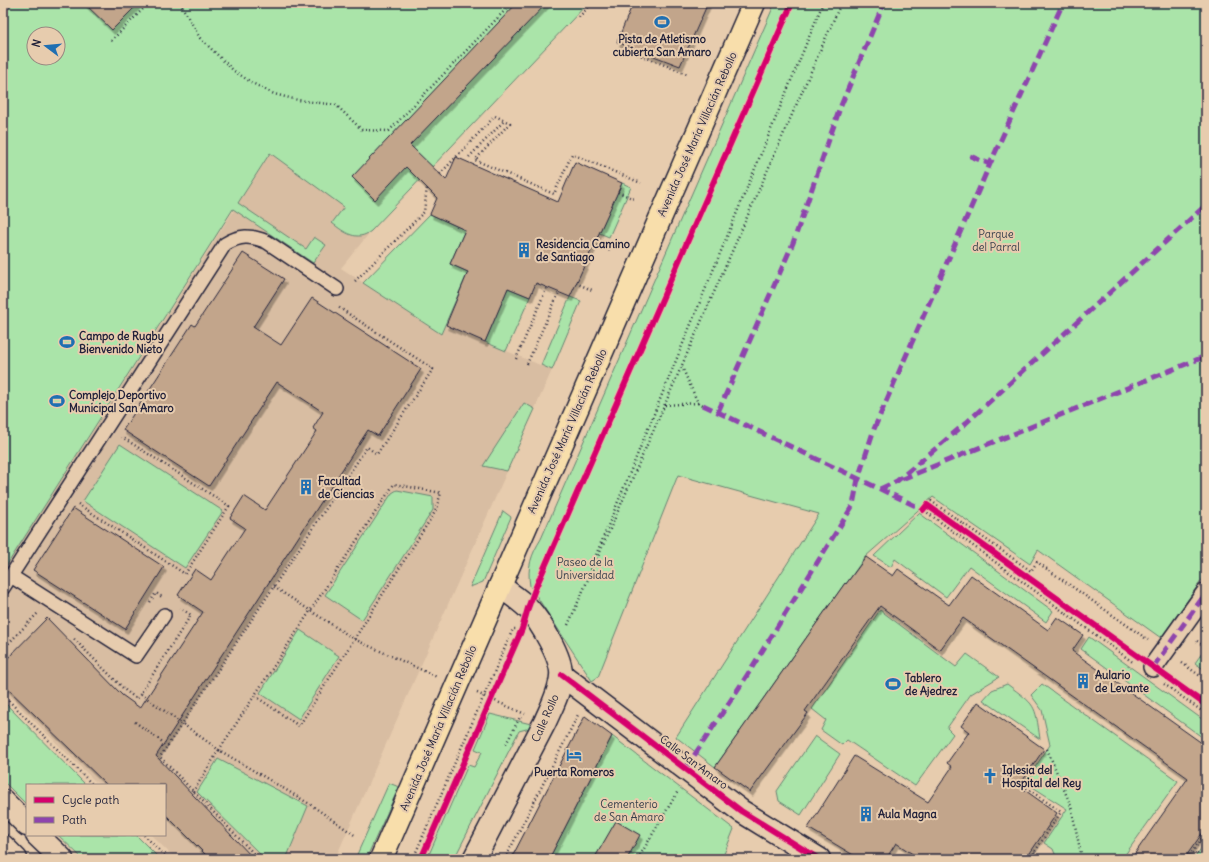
<svg xmlns="http://www.w3.org/2000/svg" width="1209" height="862" viewBox="0 0 1209 862" font-family="Delius,sans-serif">
<style>
.built{fill:#d8bda2}
.green{fill:#aae4a9;stroke:#668372;fill-rule:evenodd}
.building{fill:#c2a58b;stroke:#22223b;filter:url(#shadow)}
.lines{fill:none;stroke-linecap:round;stroke-linejoin:round}
.service-casing{stroke:#22223b;stroke-width:16}
.pedestrian-casing{stroke:#22223b;stroke-width:22}
.minor-casing{stroke:#22223b;stroke-width:25}
.secondary-casing{stroke:#22223b;stroke-width:25}
.trunk-casing{stroke:#22223b;stroke-width:25}
.path{stroke:#22223b;stroke-width:2.5;stroke-dasharray:1 3;stroke-linecap:butt}
.service{stroke:#e7ccae;stroke-width:13}
.pedestrian{stroke:#e7ccae;stroke-width:19}
.minor{stroke:#e7ccae;stroke-width:22}
.secondary{stroke:#e7ccae;stroke-width:22}
.trunk{stroke:#f8deab;stroke-width:22}
.quiet{stroke:#8e44ad;stroke-width:5;stroke-dasharray:10 5;stroke-linecap:butt}
.cycleway-casing{stroke:#e7ccae;stroke-width:8}
.cycleway{stroke:#d6006c;stroke-width:6}
.labels{text-anchor:middle;stroke-width:4;stroke-linejoin:round;paint-order:stroke}
.poi-label{font-size:11px;font-weight:bold;fill:#22223b;stroke:#e7ccae;text-anchor:start}
.street-label{font-size:11px;fill:#22223b;stroke:#e7ccae}
.park-label{font-size:11px;fill:#363f4c;stroke:#e7ccae}
</style>
<defs>
<filter id="shadow"><feDropShadow dx="2.5" dy="4.5" stdDeviation="0" flood-color="#0004"/></filter>
</defs>
<rect width="100%" height="100%" fill="#e7ccae"/>
<filter id="ink" filterUnits="userSpaceOnUse"><feTurbulence type="fractalNoise" baseFrequency=".025" numOctaves="2"/><feDisplacementMap in="SourceGraphic" scale="8" xChannelSelector="R" yChannelSelector="G"/><feConvolveMatrix kernelMatrix="1 2 1 2 8 2 1 2 1" color-interpolation-filters="sRGB"/></filter>
<g filter="url(#ink)">
<!-- built -->
<path class="built" d="M275,146L371,231L341,268L441,334L445,325L552,370L335,859H176L151,835H165V785H99L3,690V571Z"/>
<!-- green -->
<g class="green">
<path d="M14,3H588L371,231C357,242 345,233 332,223L344,207L270,153L238,203L306,249L314,237L326,245L313,263L233,209L3,571V14ZM34,34H58V58H34Z"/>
<path d="M775,3H1206V574L1161,638L1038,550L1030,564L933,497L865,557L846,584L845,583L715,767L676,737L819,514L678,475L598,677L592,681L530,586C527,567 531,555 541,539Z"/>
<path d="M622,183L631,187L609,237L599,233Z"/>
<path d="M430,214L465,230L450,264L468,272L441,334L363,283Z"/>
<path d="M508,288L530,297L506,351L485,342Z"/>
<path d="M570,297L581,301L552,370L541,365Z"/>
<path d="M524,403L535,409L507,471L483,466Z"/>
<path d="M120,444L223,511L185,568L83,501Z"/>
<path d="M397,490L433,497V510L362,620L325,595L392,493Z"/>
<path d="M503,511L511,517L483,582L470,587Z"/>
<path d="M919,513L1053,611L1046,622L969,566L946,597L895,559L891,567L874,556Z"/>
<path d="M880,610L956,667L967,654L999,677L971,694L947,728L953,734L915,786L847,740L842,745L821,730L826,720L812,709Z"/>
<path d="M300,630L339,656L299,719L260,693Z"/>
<path d="M1089,637L1206,722V740L1081,649Z"/>
<path d="M1202,653L1206,656V671L1195,663Z"/>
<path d="M1007,684C1036,706 1035,703 1040,739L983,700L992,690Z"/>
<path d="M1042,684L1178,781L1122,859H1057L1053,849L1044,843L1067,809L1025,782L1050,745L1042,710L1031,695Z"/>
<path d="M3,701L86,785H27V805L3,781Z"/>
<path d="M490,714L531,724L530,728L519,731L454,859H427L468,765L474,767L482,752L475,749Z"/>
<path d="M612,736L734,829L722,859H549Z"/>
<path d="M815,736L840,754L801,815L779,801L777,791Z"/>
<path d="M218,759L308,806L286,859H265L197,792Z"/>
<path d="M389,783L399,787L366,859H355Z"/>
<path d="M58,835H136L160,859H83Z"/>
<path d="M1206,841V859H1194Z"/>
</g>
<!-- building -->
<g class="building">
<path d="M84,3H139L112,30Z"/>
<path d="M517,3H547L410,145L446,180L456,157L558,202L575,162L622,183L570,297L536,283L530,297L508,288L485,342L446,325L468,272L450,264L465,230L430,214L437,198L406,167L375,200L352,177Z"/>
<path d="M633,3H708L680,66L617,42Z"/>
<path d="M243,253L284,279L253,327L281,345L312,298L421,369L378,436L368,430L156,756L254,859H210L165,814V785H107L3,684V663L47,618L122,695L140,708L203,612L178,595L195,569L211,580L245,528L230,518L244,496L265,510L317,431L313,428L323,412L277,382L209,486L123,430L192,324L195,326Z"/>
<path d="M73,508L164,567L125,629L33,570Z"/>
<path d="M866,557L893,576L898,569L949,605L971,575L1048,630L1057,617L1083,635L1072,651L1206,746V828L1184,859H1131L1188,778L963,618L940,650L880,606L805,711L808,713L750,792L715,767L845,583L846,584Z"/>
<path d="M978,702L1044,749L1019,786L1057,813L1026,859H920L896,843L886,859H860L808,828L854,756L928,802L952,767L947,763L969,732L961,726Z"/>
<path d="M585,716L612,736L549,859H511Z"/>
<path d="M616,821L640,835L627,859H594Z"/>
</g>
<g class="lines">
<!-- service casing -->
<g class="service-casing">
<g id="service">
<path d="M11,576L136,656L164,615"/>
<path d="M3,588L225,244C240,235 250,235 267,242L337,289"/>
</g>
</g>
<!-- pedestrian casing -->
<g class="pedestrian-casing">
<path id="pedestrian" d="M1153,667L1206,593"/>
</g>
<!-- minor casing -->
<g class="minor-casing">
<g id="minor">
<path d="M562,675L741,811L819,859"/>
<path d="M474,859L545,722C551,708 560,692 561,676C563,659 540,621 528,608C520,600 509,593 500,586"/>
</g>
</g>
<!-- secondary casing -->
<g class="secondary-casing">
<g id="secondary">
<path d="M3,801L27,825"/>
<path d="M37,835L62,859"/>
<path d="M3,846L16,859"/>
</g>
</g>
<!-- trunk casing -->
<g class="trunk-casing">
<path id="trunk" d="M381,859L754,3"/>
</g>
<!-- path -->
<g class="path">
<path d="M180,3L200,38L234,71L254,84L274,94L298,100L336,105L362,130L389,131L512,3"/>
<path d="M579,17L592,3"/>
<path d="M111,41L149,3"/>
<path d="M631,47L630,51L689,75"/>
<path d="M469,157L504,121"/>
<path d="M440,174L495,116L510,123L475,160L554,194L572,154L641,183"/>
<path d="M618,192L634,199"/>
<path d="M594,244L611,251"/>
<path d="M355,281L424,212L427,187"/>
<path d="M576,283L594,291"/>
<path d="M516,359L547,287"/>
<path d="M527,364L559,292"/>
<path d="M698,403L703,405"/>
<path d="M665,405L698,403L682,367"/>
<path d="M78,504L185,574L229,506L122,437"/>
<path d="M921,508L1134,663"/>
<path d="M922,509L931,501L1031,571L1037,562L1148,640"/>
<path d="M587,577L823,3"/>
<path d="M274,587L354,639L437,677"/>
<path d="M150,602L156,593L162,597"/>
<path d="M568,625L841,3"/>
<path d="M74,639L126,691L137,699L191,615L180,608"/>
<path d="M1197,641L1206,647"/>
<path d="M3,649L38,613"/>
<path d="M1182,663L1206,680"/>
<path d="M1164,684L1206,714"/>
<path d="M477,693L525,714"/>
<path d="M141,694L219,750C277,661 336,572 394,484L441,493L435,512L299,726L255,696"/>
<path d="M3,695L93,785"/>
<path d="M135,722L168,746"/>
<path d="M506,744L520,717H522"/>
<path d="M1047,749L1071,806L1082,859"/>
<path d="M1020,783L1061,812L1030,859"/>
<path d="M193,792L219,750L308,803L356,836"/>
<path d="M144,835L168,859"/>
<path d="M1034,852L1040,859"/>
<path d="M259,859L160,757L367,447L377,454L433,369L338,307"/>
<path d="M413,859L513,629H516"/>
<path d="M505,859L578,715"/>
<path d="M638,859L678,791"/>
<path d="M1187,859L1206,833"/>
</g>
<!-- service -->
<use href="#service" class="service"/>
<!-- pedestrian -->
<use href="#pedestrian" class="pedestrian"/>
<!-- minor -->
<use href="#minor" class="minor"/>
<!-- secondary -->
<use href="#secondary" class="secondary"/>
<!-- trunk -->
<use href="#trunk" class="trunk"/>
<!-- quiet -->
<g class="quiet">
<path d="M970,156L990,164"/>
<path d="M703,405L920,508"/>
<path d="M718,412L793,243L840,108L884,3"/>
<path d="M902,479L1206,356"/>
<path d="M880,489L897,481L966,423L1206,205"/>
<path d="M1153,667L1206,593"/>
<path d="M686,768L746,677L853,505L858,479L874,429L990,164L1063,3"/>
</g>
<!-- cycleway casing -->
<g class="cycleway-casing">
<g id="cycleway">
<path d="M923,510L927,505L1206,705"/>
<path d="M562,675L741,811L819,859"/>
<path d="M421,859L522,629L528,608L535,589L792,3"/>
</g>
</g>
<!-- cycleway -->
<use href="#cycleway" class="cycleway"/>
</g>
</g>
<!-- icons -->
<defs>
<g id="stadium-bare" transform="scale(1.2)"><path d="M0-5a6.5 5 0 1 0 0 10a6.5 5 0 1 0 0-10ZM-3.5-1.8h7v3.6h-7Z" fill="#1f6fb2" stroke="#e7ccae" stroke-width="2.5" paint-order="stroke"/></g>
<g id="building-bare" transform="scale(1.2)"><path d="M-4-6H4V6H1V3H-1V6H-4ZM-2.5-4.3h1.7v1.8h-1.7ZM.8-4.3h1.7v1.8H.8ZM-2.5-1h1.7V.8h-1.7ZM.8-1h1.7V.8H.8Z" fill="#1f6fb2" stroke="#e7ccae" stroke-width="2.5" paint-order="stroke"/></g>
<g id="hotel-bare" transform="scale(1.2)"><path d="M-6-4.5h1.5V1H6V5H4.5V3h-9V5H-6ZM-4 0a1.8 1.8 0 1 1 3.6 0ZM.5 0V-2.5h3Q6-2.5 6 0Z" fill="#1f6fb2" stroke="#e7ccae" stroke-width="2.5" paint-order="stroke"/></g>
<g id="church-bare" transform="scale(1.2)"><path d="M-1.2-6h2.4v3.5h3.3v2.4h-3.3V6h-2.4V-.1h-3.3v-2.4h3.3Z" fill="#1f6fb2" stroke="#e7ccae" stroke-width="2.5" paint-order="stroke"/></g>
</defs>
<g fill-rule="evenodd">
<use href="#stadium-bare" x="662" y="22"/>
<use href="#building-bare" x="524" y="250"/>
<use href="#stadium-bare" x="67" y="342"/>
<use href="#stadium-bare" x="57" y="401"/>
<use href="#building-bare" x="306" y="487"/>
<use href="#building-bare" x="1083" y="681"/>
<use href="#stadium-bare" x="893" y="684"/>
<use href="#hotel-bare" x="574" y="755"/>
<use href="#church-bare" x="990" y="776"/>
<use href="#building-bare" x="866" y="814"/>
</g>
<g class="labels">
<!-- poi labels -->
<g class="poi-label">
<text x="662" y="43" text-anchor="middle">Pista de Atletismo<tspan x="662" dy="13">cubierta San Amaro</tspan></text>
<text x="536" y="248">Residencia Camino<tspan x="536" dy="13">de Santiago</tspan></text>
<text x="79" y="340">Campo de Rugby<tspan x="79" dy="13">Bienvenido Nieto</tspan></text>
<text x="69" y="399">Complejo Deportivo<tspan x="69" dy="13">Municipal San Amaro</tspan></text>
<text x="318" y="485">Facultad<tspan x="318" dy="13">de Ciencias</tspan></text>
<text x="1095" y="679">Aulario<tspan x="1095" dy="13">de Levante</tspan></text>
<text x="905" y="682">Tablero<tspan x="905" dy="13">de Ajedrez</tspan></text>
<text x="1002" y="774">Iglesia del<tspan x="1002" dy="13">Hospital del Rey</tspan></text>
<text x="574" y="776" text-anchor="middle">Puerta Romeros</text>
<text x="878" y="818">Aula Magna</text>
</g>
<!-- street labels -->
<g class="street-label">
<text transform="translate(697 134) rotate(-66)" y="4">Avenida José María Villacián Rebollo</text>
<text transform="translate(567 431) rotate(-66)" y="4">Avenida José María Villacián Rebollo</text>
<text transform="translate(545 718) rotate(-66)" y="4">Calle Rollo</text>
<text transform="translate(438 728) rotate(-67)" y="4">Avenida José María Villacián Rebollo</text>
<text transform="translate(694 762) rotate(37)" y="4">Calle San Amaro</text>
</g>
<!-- park labels -->
<g class="park-label">
<text x="996" y="238">Parque<tspan x="996" dy="13">del Parral</tspan></text>
<text x="585" y="566">Paseo de la<tspan x="585" dy="13">Universidad</tspan></text>
<text x="629" y="808">Cementerio<tspan x="629" dy="13">de San Amaro</tspan></text>
</g>
</g>
<!-- margin -->
<rect width="1209" height="862" fill="none" stroke="#e7ccae" stroke-width="16"/>
<rect x="8" y="8" width="1193" height="846" fill="none" stroke="#22223b" stroke-width="1.5" filter="url(#ink)"/>
<!-- legend -->
<rect x="26" y="784" width="140" height="52" fill="#e7ccae" stroke="#988880"/>
<rect x="34" y="797" width="20" height="6" fill="#d6006c" stroke="#988880"/>
<text x="62" y="804" font-size="12" fill="#22223b">Cycle path</text>
<rect x="34" y="817" width="20" height="6" fill="#8e44ad" stroke="#988880"/>
<text x="62" y="824" font-size="12" fill="#22223b">Path</text>
<!-- north arrow -->
<g transform="translate(46 46) rotate(286)"><circle r="19" fill="#e7ccae" stroke="#988880"/>
<path d="M0-3L7 15L0 10L-7 15Z" fill="#1f6fb2"/>
<text y="-6" font-size="11" font-weight="bold" text-anchor="middle" fill="#22223b">N</text>
</g>
</svg>
